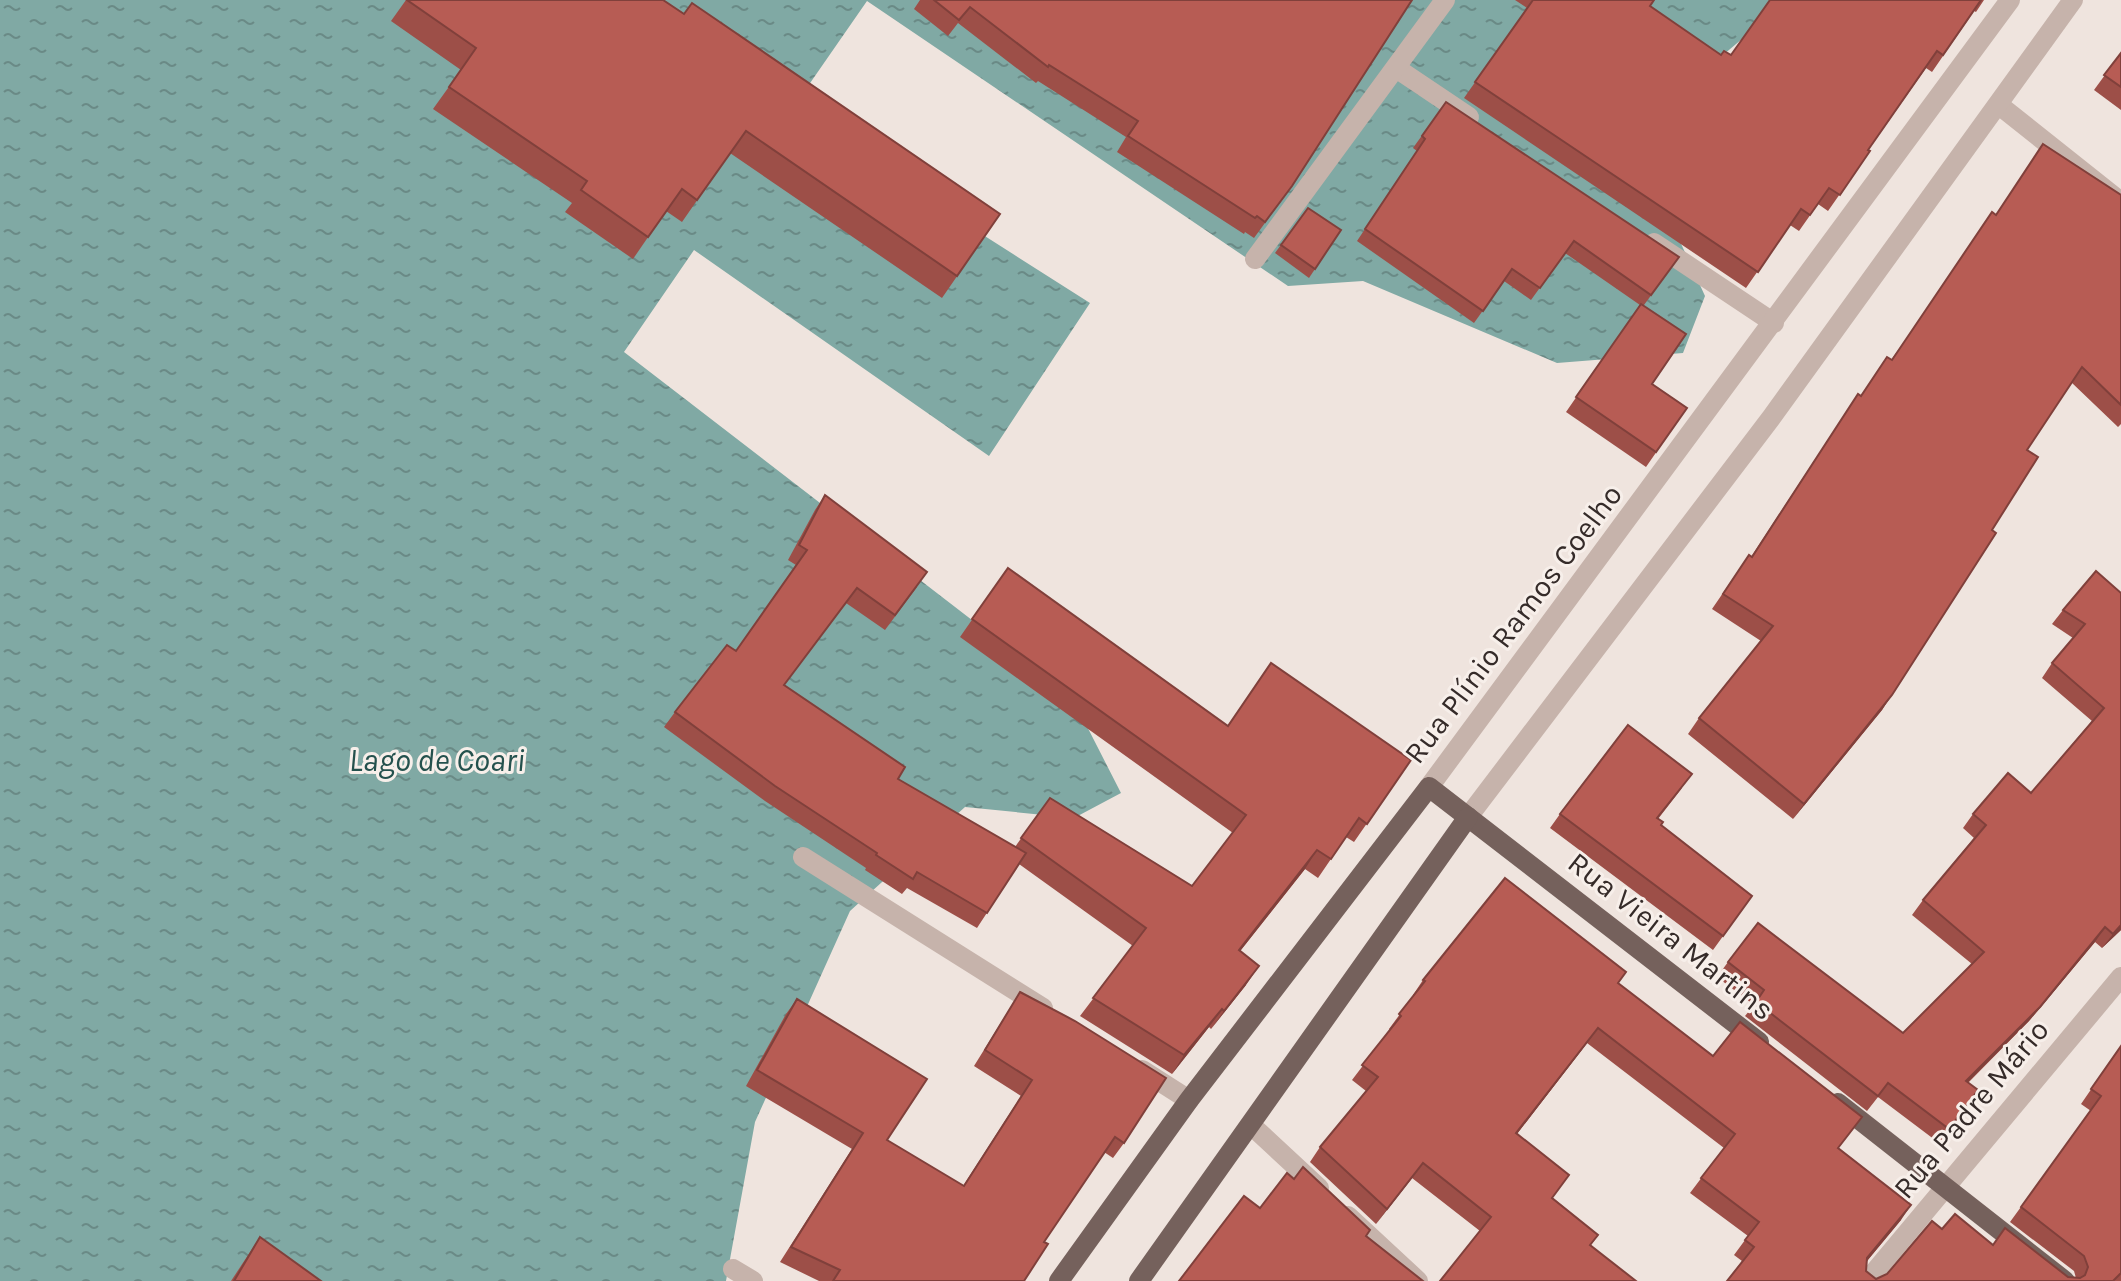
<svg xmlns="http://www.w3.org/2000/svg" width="2121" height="1281" viewBox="0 0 2121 1281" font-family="Karla,sans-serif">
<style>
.water{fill:url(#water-ripples)}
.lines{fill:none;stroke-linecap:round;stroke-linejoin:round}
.minor{stroke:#c6b3ab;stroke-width:20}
.major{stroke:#75615c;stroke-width:20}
.wall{fill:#9d4f48}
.shaded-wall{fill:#80403b}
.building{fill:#b75c54;stroke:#80403b;stroke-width:2}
.labels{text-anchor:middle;stroke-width:6;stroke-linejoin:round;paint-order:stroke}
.street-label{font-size:30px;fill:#352b29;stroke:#f7efea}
.water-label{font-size:32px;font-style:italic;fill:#24514d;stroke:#f7efea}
</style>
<defs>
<pattern id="water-ripples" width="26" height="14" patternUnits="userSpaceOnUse" patternTransform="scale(2)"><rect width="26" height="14" fill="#80a9a4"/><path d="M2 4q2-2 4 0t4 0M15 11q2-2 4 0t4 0" fill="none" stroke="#6a8a86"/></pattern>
</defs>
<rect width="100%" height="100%" fill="#efe4de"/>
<!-- water -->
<path class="water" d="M0,0H1788L1677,94L1650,176L1705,296L1683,353L1557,363L1363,281L1288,286L867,1L790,112L1090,303L989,456L694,250L624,352L1072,697L1121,793L1074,818L965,807L850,911L755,1122L726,1281H0Z"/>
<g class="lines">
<!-- minor -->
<g class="minor">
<path d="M1396,68L1469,117"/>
<path d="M1999,105L2121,202"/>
<path d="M1654,243L1774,323"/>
<path d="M1255,259L1445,0"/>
<path d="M1429,787L2010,0"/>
<path d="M1468,817L1771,418L2073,0"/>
<path d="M803,857L1043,1008"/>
<path d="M1142,1070L1189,1100"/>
<path d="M1251,1125L1319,1188"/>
<path d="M1348,1216L1418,1281"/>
<path d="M733,1269L753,1281"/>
<path d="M1867,1281L2121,977"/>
</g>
<!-- major -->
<g class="major">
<path d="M1838,1103L2065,1281"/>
<path d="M1059,1281L1189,1100L1429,787L1759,1042"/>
<path d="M1139,1281L1468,817"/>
</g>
</g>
<!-- wall -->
<g class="wall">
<path d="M406,0H663L1000,214L942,298L730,153L682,222L666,211L633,259L565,212L572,203L433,109L461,70L391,21Z"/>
<path d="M920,0H1412L1292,186L1254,238L1245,232L1244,234L1117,152L1126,137L1038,81L1036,83L958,23L948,36L914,9Z"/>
<path d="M1515,0H1654L1650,6L1721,55H1731L1770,0H1984L1976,12L1974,11L1932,72L1926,68L1868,150L1870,151L1828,211L1818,204L1799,231L1790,225L1746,288L1464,98L1527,8Z"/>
<path d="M2121,53V110L2094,90Z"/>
<path d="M1446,102L1679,257L1644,305L1652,384L1687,408L1646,467L1566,412L1640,305L1565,253L1531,300L1504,281L1474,323L1357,241L1417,151L1413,148Z"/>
<path d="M2121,195V424L2118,427L2071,382L2027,450L1992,530L1882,710L1793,819L1688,734L1699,718L1761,641L1712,609L1749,555L1751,557L1858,394L1861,396L1891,360L1996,215Z"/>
<path d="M1308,208L1341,230L1309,278L1275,253Z"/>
<path d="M825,495L917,587L885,630L846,603L784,685L898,779L1015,847L1050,798L1192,886L1233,833L960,637L1008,568L1227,726L1411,760L1354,842L1346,837L1318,878L1305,869L1240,951L1246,985L1211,1029L1209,1027L1172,1074L1080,1016L1133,946L1019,864L977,928L907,888L902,894L865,870L866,868L765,801L664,727L675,712L736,651L796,565L788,560L815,510Z"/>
<path d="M2096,571L2121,930L2102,948L2095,942L2029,1021L1968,1083V1105L1939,1143L1878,1097L1867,1111L1745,1016L1754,1005L1717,977L1728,962L1903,1033L1972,964L1912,915L1923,900L1974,838L1963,828L1973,814L2031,793L2092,721L2042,678L2052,663L2073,638L2052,624L2063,610Z"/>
<path d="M1682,788L1658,819L1661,825L1752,896L1713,950L1550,828L1560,814Z"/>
<path d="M1626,972L1618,983L1713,1056L1862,1117L1838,1148L1901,1220L1867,1261L1866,1271L1876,1279L1887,1274L1942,1229L1993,1245L2068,1277L2076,1278L2074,1271L2010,1222L2091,1111L2081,1104L2121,1046V1281H1727L1742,1261L1734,1255L1748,1236L1690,1193L1724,1148L1587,1043L1517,1134L1553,1198L1598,1235L1591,1245L1480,1231L1412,1178L1376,1224L1310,1162L1320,1147L1366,1091L1352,1080L1390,1030L1389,1029L1414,995H1413L1423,980Z"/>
<path d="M1020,992L1124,1143L1113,1158L1104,1152L1044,1242L1024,1281H819L780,1262L852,1149L746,1086L786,1014L797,999L887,1140L963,1186L1021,1096L974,1066Z"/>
<path d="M260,1237L321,1281H231Z"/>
</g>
<!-- shaded-wall -->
<g class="shaded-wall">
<path d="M1892,695L1882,710L1793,819L1804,804Z"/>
<path d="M1317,850L1305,869L1226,969L1239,950Z"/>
<path d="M2121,925V930L2102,948L2113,934Z"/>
<path d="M2105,927L2095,942L2029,1021L1955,1095L1966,1081Z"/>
<path d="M1259,966L1246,985L1211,1029L1224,1011Z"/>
<path d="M1222,1009L1209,1027L1172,1074L1184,1055Z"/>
<path d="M1598,1028L1587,1043L1506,1148L1516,1133Z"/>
<path d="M1423,1163L1412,1178L1376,1224L1387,1209Z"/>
<path d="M1911,1205L1901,1220L1857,1273L1867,1258Z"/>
</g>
<!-- building -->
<g class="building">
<path d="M407,0H663L684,14L692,3L1000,214L957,276L746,131L697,200L682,189L648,237L581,190L587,181L449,87L476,48Z"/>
<path d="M934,0H1412L1292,186L1265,222L1257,216L1255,218L1128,136L1138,121L1049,65L1048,67L970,7L959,20Z"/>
<path d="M1533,0H1654L1650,6L1721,55L1724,51L1731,55L1770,0H1981L1943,55L1937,51L1868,150L1870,151L1840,195L1829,188L1810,215L1801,209L1758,272L1475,82Z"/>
<path d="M2121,53V87L2104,75Z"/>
<path d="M1446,102L1679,257L1651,295L1574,241L1540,288L1512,269L1483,311L1365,229L1425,139L1422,136Z"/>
<path d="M2043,144L2121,195V405L2082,367L2027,450L2038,457L1992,530L1996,533L1892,695L1804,804L1699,718L1773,626L1723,594L1749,555L1752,557L1858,394L1861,396L1887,357L1892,360L1992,212L1996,215Z"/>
<path d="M1308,208L1341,230L1315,269L1281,245Z"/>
<path d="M1641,304L1686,334L1652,384L1687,408L1656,452L1576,397Z"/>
<path d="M825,495L927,572L895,615L857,588L784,685L905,767L898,779L1026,853L987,913L917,872L913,879L876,855L877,853L775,786L675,712L727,645L736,651L807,550L799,545Z"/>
<path d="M1008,568L1228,726L1271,663L1411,760L1367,824L1359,818L1331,859L1317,850L1239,950L1259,966L1224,1011L1222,1009L1184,1055L1093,998L1146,928L1021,838L1050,798L1192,886L1246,815L972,619Z"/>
<path d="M2096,571L2121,593V925L2113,934L2105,927L2040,1007L1966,1081L1978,1090L1949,1129L1888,1083L1878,1096L1756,1002L1764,990L1728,962L1758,923L1903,1033L1984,952L1923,900L1986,825L1973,814L2008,773L2031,793L2104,708L2052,663L2085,624L2063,610Z"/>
<path d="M1628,725L1692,774L1657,818L1663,822L1661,825L1752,896L1723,936L1560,814Z"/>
<path d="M1505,878L1626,972L1618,983L1713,1056L1740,1022L1862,1117L1838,1148L1911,1205L1867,1258L1866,1271L1876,1279L1887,1274L1932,1221L1942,1229L1955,1214L1993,1245L2005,1228L2068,1277L2080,1278L2085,1275L2088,1267L2084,1256L2021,1207L2101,1096L2091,1089L2121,1046V1273L2113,1281H1727L1754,1247L1745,1240L1759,1222L1701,1178L1735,1134L1598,1028L1516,1133L1569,1175L1552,1198L1598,1235L1590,1245L1636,1281H1440L1491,1217L1423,1163L1387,1209L1320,1147L1378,1077L1362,1065L1401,1016L1399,1014L1425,981L1423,980Z"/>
<path d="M1020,992L1075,1021L1166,1078L1124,1143L1115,1137L1044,1242L1048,1244L1024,1281H833L840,1270L791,1247L863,1133L757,1070L797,999L927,1079L887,1140L964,1186L1032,1080L985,1050Z"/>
<path d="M1303,1167L1370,1230L1366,1236L1423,1281H1179L1244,1196L1260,1208L1287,1173L1294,1179Z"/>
<path d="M260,1237L321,1281H234Z"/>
</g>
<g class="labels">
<!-- street labels -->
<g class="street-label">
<text transform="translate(1513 624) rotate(-53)" y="10">Rua Plínio Ramos Coelho</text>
<text transform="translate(1671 936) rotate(38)" y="10">Rua Vieira Martins</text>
<text transform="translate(1971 1109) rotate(-50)" y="10">Rua Padre Mário</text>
</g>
<!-- water labels -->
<g class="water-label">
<text x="437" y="771">Lago de Coari</text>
</g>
</g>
</svg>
